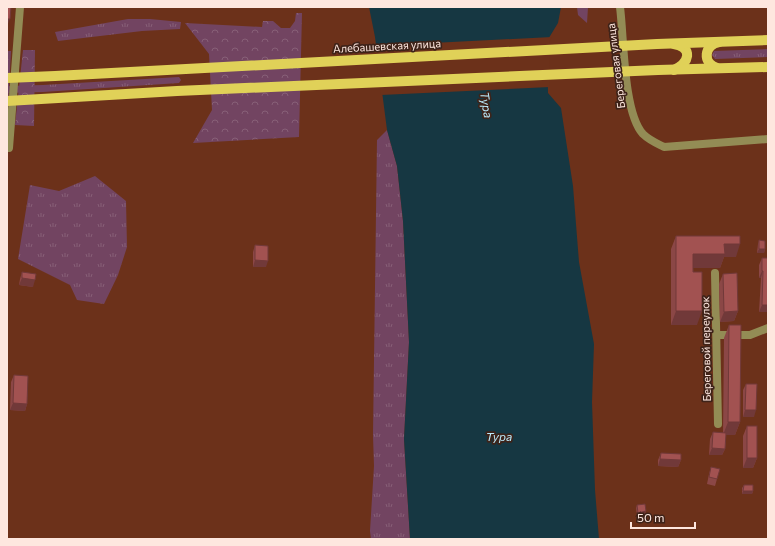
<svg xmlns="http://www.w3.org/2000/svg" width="775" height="546" viewBox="0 0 775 546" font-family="Commissioner,sans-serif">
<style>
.grass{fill:url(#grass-tufts)}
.park{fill:url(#park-crowns)}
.water{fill:#163742}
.pier{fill:#6c311a}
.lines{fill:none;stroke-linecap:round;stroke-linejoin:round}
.street{stroke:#938c55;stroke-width:8}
.primary{stroke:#e0d158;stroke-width:10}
.wall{fill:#8b4746}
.shaded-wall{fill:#713939}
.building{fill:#a25251;stroke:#713939}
.labels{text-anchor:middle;stroke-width:3.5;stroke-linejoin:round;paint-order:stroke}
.street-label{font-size:11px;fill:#fee7df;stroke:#3e2319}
.water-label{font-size:12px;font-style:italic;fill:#baeafb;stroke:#3e2319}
</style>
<defs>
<pattern id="grass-tufts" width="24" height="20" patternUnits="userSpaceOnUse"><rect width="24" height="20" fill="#724461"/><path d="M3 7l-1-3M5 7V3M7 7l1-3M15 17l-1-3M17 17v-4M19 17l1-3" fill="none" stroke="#875f77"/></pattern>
<pattern id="park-crowns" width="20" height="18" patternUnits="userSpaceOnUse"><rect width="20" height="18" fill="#724461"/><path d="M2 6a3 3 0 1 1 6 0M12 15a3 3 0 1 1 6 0" fill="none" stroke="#875f77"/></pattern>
</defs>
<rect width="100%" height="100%" fill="#6c311a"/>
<!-- grass -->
<g class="grass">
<path d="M577,7H588L587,23L578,15Z"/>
<path d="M128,19H150L181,22L180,29L142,31L58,41L55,32Z"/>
<path d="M768,49V57L715,59L712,55L714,51Z"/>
<path d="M179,77L181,80L179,83L43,92L7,93V86L43,85Z"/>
<path d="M387,130L397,166L403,221L409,342L404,439L410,539H371L370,531L374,466L373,435L377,140Z"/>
<path d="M95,176L126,201L127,247L118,275L104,304L77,300L70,285L18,259L30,185L59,191Z"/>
</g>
<!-- park -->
<g class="park">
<path d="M296,13H302L299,137L193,143L212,110L209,54L185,23L262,27L263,21H273L281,28H290L295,21Z"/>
<path d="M23,50H35L34,126L15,125Z"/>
<path d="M7,51H11L7,123Z"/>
</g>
<!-- water -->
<path class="water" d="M369,7H561L558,23L547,41L548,93L561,108L573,186L579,262L594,344L592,402L595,490L599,539H410L404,439L409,342L403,221L397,166L387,130L375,37Z"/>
<!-- pier -->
<path class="pier" d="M552,37L549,42L550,87L381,95L374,46Z"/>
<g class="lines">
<!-- street -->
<g class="street">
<path d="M620,7C624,37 623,112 643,134C649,140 656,143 664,147L768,139"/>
<path d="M9,148L20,7"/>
<path d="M715,273L718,424"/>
<path d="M717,335H750L768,328"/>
</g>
<!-- primary -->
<g class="primary">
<path d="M717,68C702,63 704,45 719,42"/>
<path d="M674,70C689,63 694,48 674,44"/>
<path d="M7,78L55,76L657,44L768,40"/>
<path d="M7,101L177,91L658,70L768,67"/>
</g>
</g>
<!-- wall -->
<g class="wall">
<path d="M676,236L736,257H724L720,268H693L697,325H671V249Z"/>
<path d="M759,240L765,249L764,253H757L758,244Z"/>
<path d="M255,245L266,267H253V252Z"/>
<path d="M762,258H768V312H759L761,278H759V265Z"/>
<path d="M22,272L33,287L19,285L20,279Z"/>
<path d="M723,274L738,311L734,321L720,322L719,284Z"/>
<path d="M729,325L740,422L735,435H726L725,449L722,455H709L710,439L713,432L723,433L724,338Z"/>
<path d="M14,375L27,404L25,411L10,410L11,382Z"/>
<path d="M746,384L754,417H743V390Z"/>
<path d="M747,426L757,458L753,468H743V436Z"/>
<path d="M661,453L681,460L678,467L658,466V460Z"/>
<path d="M711,467L717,479L715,486L707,484L709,474Z"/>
<path d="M744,485L753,491L752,494H742V488Z"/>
<path d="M637,505L645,515L637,516L636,508Z"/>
</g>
<!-- shaded-wall -->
<g class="shaded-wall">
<path d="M7,19H10L7,26Z"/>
<path d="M724,244H740L736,257H724L720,268H688L693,254Z"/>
<path d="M759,249H765L764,253H757Z"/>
<path d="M255,260L268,261L266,267H253Z"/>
<path d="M762,271H763L761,278H759Z"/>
<path d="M22,278L35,280L33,287L19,285Z"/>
<path d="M762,305H768V312H759Z"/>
<path d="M676,311H702L697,325H671Z"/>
<path d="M738,311L734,321L720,322L724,312Z"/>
<path d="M13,403L27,404L25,411L10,410Z"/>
<path d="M745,410H756L754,417H743Z"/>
<path d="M728,422H740L735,435H723Z"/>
<path d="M712,448L725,449L722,455H709Z"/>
<path d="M747,458H757L753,468H743Z"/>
<path d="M660,459L681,460L678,467L658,466Z"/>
<path d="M743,491H753L752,494H742Z"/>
<path d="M646,511L645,515L637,516L638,513Z"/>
</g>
<!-- building -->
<g class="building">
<path d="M7,7H11L10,19H7Z"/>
<path d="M676,236H740V244H724L725,254H693V272H702V311H676Z"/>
<path d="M759,240L765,241V249H759Z"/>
<path d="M255,245L268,246V261L255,260Z"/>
<path d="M762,258H768V305H762L763,271H762Z"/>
<path d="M22,272L36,274L35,280L22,278Z"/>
<path d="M737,273L738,311L724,312L723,274Z"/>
<path d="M729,325H741L740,422H728Z"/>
<path d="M14,375L28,376L27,404L13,403Z"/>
<path d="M746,384H757L756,410H745Z"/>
<rect x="747" y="426" width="10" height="32"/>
<path d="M713,432L726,433L725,449L712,448Z"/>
<path d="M661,453L681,454V460L660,459Z"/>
<path d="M711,467L720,469L717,479L709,477Z"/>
<path d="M744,485H753V491H743Z"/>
<path d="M645,504L646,511L638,513L637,505Z"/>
</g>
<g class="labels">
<!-- street labels -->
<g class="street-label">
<text transform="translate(387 46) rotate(-3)" y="4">Алебашевская улица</text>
<text transform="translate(616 66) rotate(-97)" y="4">Береговая улица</text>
<text transform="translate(706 349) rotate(-91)" y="4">Береговой переулок</text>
</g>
<!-- water labels -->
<g class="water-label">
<text transform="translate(486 105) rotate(81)" y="4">Тура</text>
<text x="499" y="441">Тура</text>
</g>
</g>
<!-- border -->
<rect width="775" height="546" fill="none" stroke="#fee7df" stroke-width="16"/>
<!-- scale -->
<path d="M631 522v6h64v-6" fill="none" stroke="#fee7df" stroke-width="2"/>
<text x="637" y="522" font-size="12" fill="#fee7df" stroke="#3e2319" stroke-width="3" paint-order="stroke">50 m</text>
</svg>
